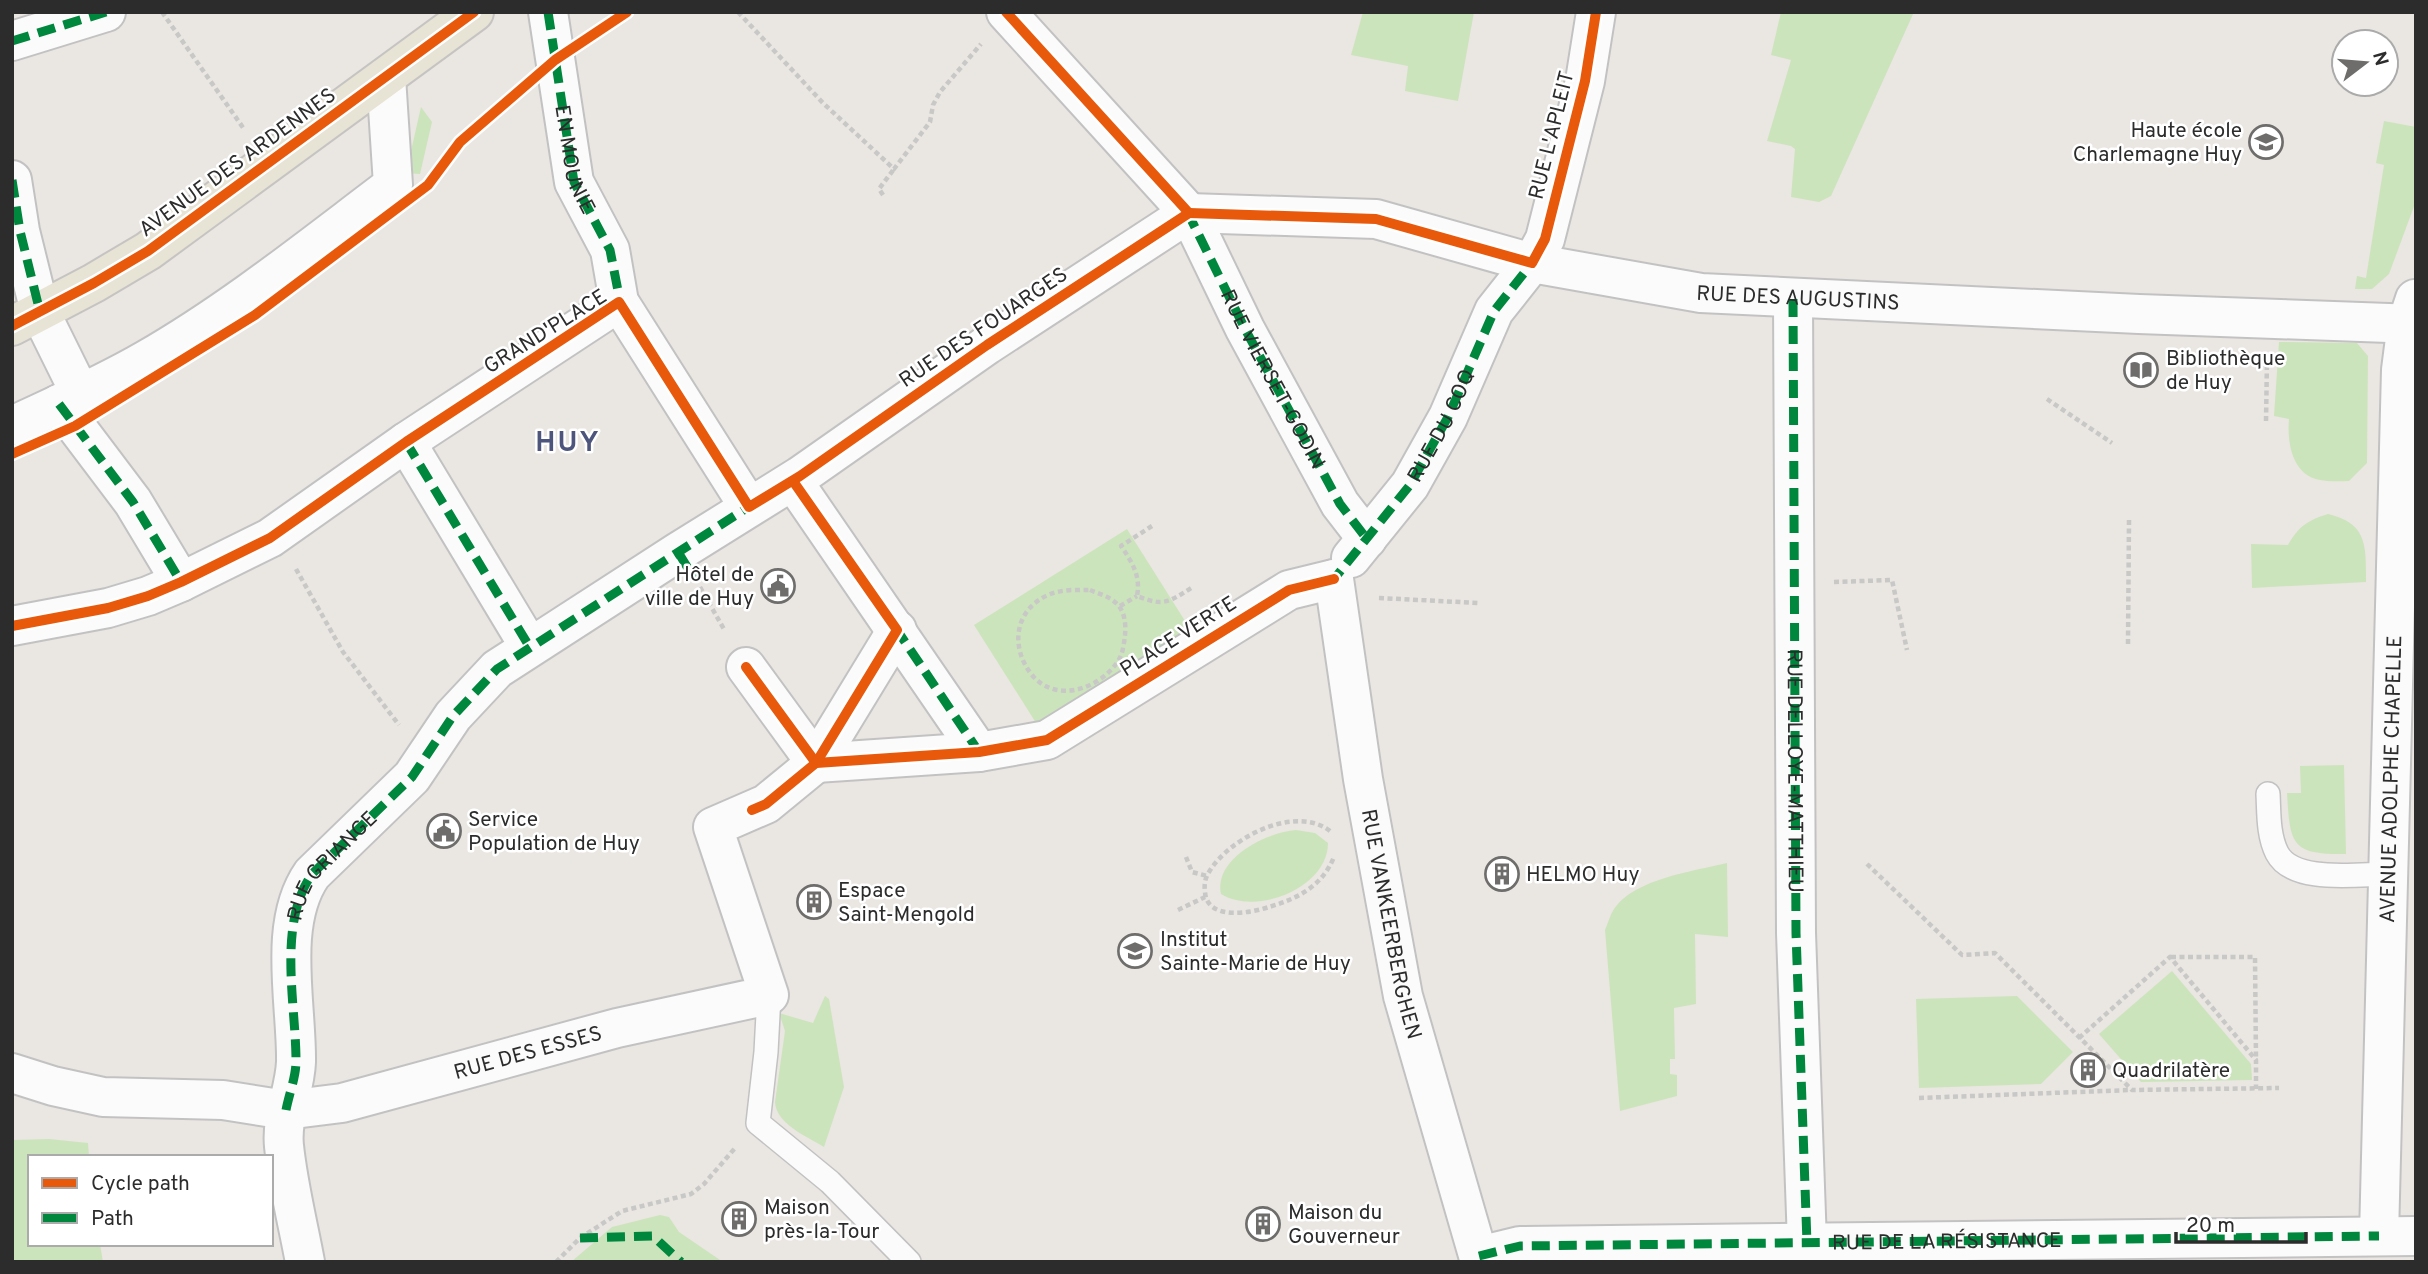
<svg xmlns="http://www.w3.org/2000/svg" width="2428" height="1274" viewBox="0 0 2428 1274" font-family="Overpass,sans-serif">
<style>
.green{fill:#cce4bc}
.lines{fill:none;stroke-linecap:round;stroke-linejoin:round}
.lane-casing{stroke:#c3c2c3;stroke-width:26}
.street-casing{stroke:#c3c2c3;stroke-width:42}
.primary-casing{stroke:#c6c4c2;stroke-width:42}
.path{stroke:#c8c8c7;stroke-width:4.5;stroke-dasharray:5 3.5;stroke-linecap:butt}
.lane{stroke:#fcfbfb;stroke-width:23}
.street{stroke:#fcfbfb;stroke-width:38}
.primary{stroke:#e7e3d5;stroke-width:38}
.quiet{stroke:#00873e;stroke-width:9;stroke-dasharray:18 9;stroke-linecap:butt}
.cycleway-casing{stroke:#fff;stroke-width:15}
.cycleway{stroke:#e8590c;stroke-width:10}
.labels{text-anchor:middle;stroke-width:5;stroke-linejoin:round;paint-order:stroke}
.poi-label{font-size:21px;fill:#2c2c2c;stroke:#fff;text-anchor:start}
.street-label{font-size:21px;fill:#2c2c2c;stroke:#fff}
.district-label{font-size:28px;font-weight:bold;letter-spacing:2px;fill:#4d557c;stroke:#fff}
</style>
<rect width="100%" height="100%" fill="#eae6e2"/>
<!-- green -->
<g class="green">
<path d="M1363,12H1474L1458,101L1405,91L1408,66L1351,55Z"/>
<path d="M1781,12H1914L1831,196L1819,202L1791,197L1795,149L1791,146L1767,141L1791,60L1771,55Z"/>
<path d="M421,107L432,122L420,174L406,173Z"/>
<path d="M2384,121L2416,127V201L2389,274L2372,289H2355L2357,276L2366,278L2384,165L2376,163Z"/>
<path d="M2279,342L2357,343L2368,356L2367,463L2349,481C2340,481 2329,482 2320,480C2292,475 2287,443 2289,419L2274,416Z"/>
<path d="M2328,514C2368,523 2366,547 2366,582L2252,588L2251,544L2288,545C2298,527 2308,520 2328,514Z"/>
<path d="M1127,529L1192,632L1038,726L974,625Z"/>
<path d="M2344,765L2346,854C2291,855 2290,844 2287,793H2301L2300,766Z"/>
<path d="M1296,830L1315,833L1328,843C1328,888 1256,916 1221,894C1213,859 1267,832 1296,830Z"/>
<path d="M1727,863L1728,937L1695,934L1696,1004L1674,1008L1675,1059H1670V1074L1677,1075V1096L1620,1111L1605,930C1608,923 1610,915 1614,909C1634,879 1694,871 1727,863Z"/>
<path d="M2172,971L2251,1064L2252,1080L2141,1082L2099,1034Z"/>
<path d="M825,996L829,999L844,1087L824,1147C808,1137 776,1124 775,1102L785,1031L779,1013L813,1023Z"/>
<path d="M2017,996L2073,1052L2041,1084L1919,1088L1916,999Z"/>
<path d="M49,1139L88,1143L89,1157H30V1244H100L103,1262H12V1140Z"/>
<path d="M660,1215L669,1217L679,1232L720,1260L571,1262L612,1227Z"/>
</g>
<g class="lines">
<!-- lane casing -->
<g class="lane-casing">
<g id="lane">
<path d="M2268,794C2269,813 2268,835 2277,853C2293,884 2357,874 2388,874"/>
<path d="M769,995L766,1052L758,1123L830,1182L909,1262"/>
</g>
</g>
<!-- street casing -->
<g class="street-casing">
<g id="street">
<path d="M548,12L574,182L610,250L619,302L749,507"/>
<path id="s1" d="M1006,12L1189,213L1245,329L1340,504L1367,539"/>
<path d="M12,41L106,12"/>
<path d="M12,180L20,231L40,312L81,395"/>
<path id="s2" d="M1189,213L1376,219L1532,263L1701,293L2139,314L2416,324"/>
<path d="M1793,299L1796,933L1807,1243"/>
<path d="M59,404L133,502L181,582"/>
<path d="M12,426C57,405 103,385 146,360C233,310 312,246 393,185L386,77"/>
<path d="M406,442L529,646"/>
<path d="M793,481L979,752"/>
<path id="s3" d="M1351,558L1410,485L1448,417L1494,311L1532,263L1545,239L1585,81L1596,12"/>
<path id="s4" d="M1334,579L1363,779L1403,996L1480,1262"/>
<path d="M12,626L108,608L148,596L181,582L270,538L406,442L619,302"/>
<path d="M746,667L816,763L979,752L1047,740L1289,590L1334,579"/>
<path id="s5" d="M12,1073L53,1086L103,1097L223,1100L286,1110L342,1103L617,1028L769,995L713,827L766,804L816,763L897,630"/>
<path id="s6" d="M2379,1236L2401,370L2407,323L2415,299"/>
<path id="s7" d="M1479,1256L1520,1246L2416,1236"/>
<path d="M305,1262C298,1224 288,1185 284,1146C281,1117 295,1090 296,1062C297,1004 277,924 312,874L412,777L453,716L497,669L678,552L800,476L987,345L1189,213"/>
</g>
</g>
<!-- primary casing -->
<g class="primary-casing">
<path id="primary" d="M12,326L94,283L148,251L474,12"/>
</g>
<!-- path -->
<g class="path">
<path d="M162,12L244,129"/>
<path d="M738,12L823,103L894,169L930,122L933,105L940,92L981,44"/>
<path d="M883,195L879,189L894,169"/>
<path d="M2047,399L2112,443"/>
<path d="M2266,421L2267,359"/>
<path d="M1152,526L1121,546C1132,562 1141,576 1137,596C1165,607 1168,602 1193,587"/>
<path d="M296,569L343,652L399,725"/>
<path d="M1834,582L1892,580L1907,650"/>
<path d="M700,587L725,631"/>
<path d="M1090,590C1100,594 1111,597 1118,605C1125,613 1126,625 1125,635C1124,643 1123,654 1118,661C1100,689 1056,704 1032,675C1010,648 1014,610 1048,595C1061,589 1077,590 1090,590Z"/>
<path d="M1379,598L1479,603"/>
<path d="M1120,606L1137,596"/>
<path d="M2128,644L2129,520"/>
<path d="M1330,831C1295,804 1229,838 1209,872C1205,878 1204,885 1205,892C1207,921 1251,913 1269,907C1299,898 1322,886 1334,857"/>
<path d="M1186,857L1192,872L1207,876"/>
<path d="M1867,864L1962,955L1995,953L2132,1090L2279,1088"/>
<path d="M1178,910L1205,897"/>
<path d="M2171,957H2255L2256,1060"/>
<path d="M2079,1038L2170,957L2256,1060V1089"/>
<path d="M1919,1098L2131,1090"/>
<path d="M556,1262L580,1238L622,1211L691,1194L704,1184L736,1147"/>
</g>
<!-- lane -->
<use href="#lane" class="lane"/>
<!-- street -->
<use href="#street" class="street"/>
<!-- primary -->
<use href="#primary" class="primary"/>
<!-- quiet -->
<g class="quiet">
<path id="s8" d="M548,12L574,182L610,250L621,306"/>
<path d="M12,41L106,12"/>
<path d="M12,180L20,231L40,312"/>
<path d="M1187,211L1245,329L1340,504L1367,539"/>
<path id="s9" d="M1793,299L1796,933L1807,1243"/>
<path d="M59,404L133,502L181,582L184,581"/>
<path d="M406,442L529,646"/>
<path d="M678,552L694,578"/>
<path d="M1327,580L1334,579L1410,485L1448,417L1494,311L1532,263L1530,262"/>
<path d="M895,627L979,752"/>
<path id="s10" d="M286,1110C289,1094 296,1077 296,1061C296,1004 277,924 312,874L412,777L453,716L497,669L753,504"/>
<path d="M580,1238L653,1236L681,1262"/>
<path d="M1479,1256L1520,1246L2379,1236"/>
</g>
<!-- cycleway casing -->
<g class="cycleway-casing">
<g id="cycleway">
<path d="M1006,12L1189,213"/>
<path d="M1189,213L1376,219L1532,263L1545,239L1585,81L1596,12"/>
<path d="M12,326L94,283L148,251L474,12"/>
<path d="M12,454L75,426L255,315L428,185L460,142L555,60L627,12"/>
<path d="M12,626L108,608L148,596L181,582L270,538L406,442L619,302L749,507L800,476L987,345L1189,213"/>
<path d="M746,667L816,763L979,752L1047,740L1289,590L1334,579"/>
<path d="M752,810L766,804L816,763L897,630L793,481"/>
</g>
</g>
<!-- cycleway -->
<use href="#cycleway" class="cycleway"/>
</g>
<!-- icons -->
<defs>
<g id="school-ring" transform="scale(1.75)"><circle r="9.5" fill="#fff" stroke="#6e6d6c" stroke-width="1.5"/><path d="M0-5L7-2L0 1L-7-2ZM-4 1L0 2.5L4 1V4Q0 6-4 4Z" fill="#6e6d6c"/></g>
<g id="library-ring" transform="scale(1.75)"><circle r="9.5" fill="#fff" stroke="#6e6d6c" stroke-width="1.5"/><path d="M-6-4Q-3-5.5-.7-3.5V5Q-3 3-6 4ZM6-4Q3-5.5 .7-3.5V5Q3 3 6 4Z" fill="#6e6d6c"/></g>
<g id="civic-ring" transform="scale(1.75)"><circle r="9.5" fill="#fff" stroke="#6e6d6c" stroke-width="1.5"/><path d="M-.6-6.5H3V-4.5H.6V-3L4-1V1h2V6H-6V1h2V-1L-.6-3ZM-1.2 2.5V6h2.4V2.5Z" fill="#6e6d6c"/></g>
<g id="building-ring" transform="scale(1.75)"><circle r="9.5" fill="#fff" stroke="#6e6d6c" stroke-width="1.5"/><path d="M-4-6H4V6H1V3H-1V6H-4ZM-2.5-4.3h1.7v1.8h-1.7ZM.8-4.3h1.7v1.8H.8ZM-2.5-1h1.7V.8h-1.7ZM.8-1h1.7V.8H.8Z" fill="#6e6d6c"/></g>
</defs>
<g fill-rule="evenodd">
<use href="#school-ring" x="2266" y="142"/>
<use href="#library-ring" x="2141" y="370"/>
<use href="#civic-ring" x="778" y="586"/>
<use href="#civic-ring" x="444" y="831"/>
<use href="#building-ring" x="1502" y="874"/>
<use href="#building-ring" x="814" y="902"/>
<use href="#school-ring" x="1135" y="951"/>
<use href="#building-ring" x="2088" y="1070"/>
<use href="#building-ring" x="739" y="1219"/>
<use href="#building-ring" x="1263" y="1224"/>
</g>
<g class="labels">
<!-- poi labels -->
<g class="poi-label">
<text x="2242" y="137" text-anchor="end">Haute école<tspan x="2242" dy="24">Charlemagne Huy</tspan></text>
<text x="2166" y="365">Bibliothèque<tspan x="2166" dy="24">de Huy</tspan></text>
<text x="754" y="581" text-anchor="end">Hôtel de<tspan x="754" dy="24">ville de Huy</tspan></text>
<text x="468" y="826">Service<tspan x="468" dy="24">Population de Huy</tspan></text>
<text x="1526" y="881">HELMO Huy</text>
<text x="838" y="897">Espace<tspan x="838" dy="24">Saint-Mengold</tspan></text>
<text x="1160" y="946">Institut<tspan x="1160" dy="24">Sainte-Marie de Huy</tspan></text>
<text x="2112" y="1077">Quadrilatère</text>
<text x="764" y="1214">Maison<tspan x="764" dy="24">près-la-Tour</tspan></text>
<text x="1288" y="1219">Maison du<tspan x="1288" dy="24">Gouverneur</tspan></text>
</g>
<!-- street labels -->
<g class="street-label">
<text transform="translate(1551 135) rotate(-76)" y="7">RUE L'APLEIT</text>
<text dy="7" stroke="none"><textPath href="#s8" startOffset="150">EN MOUNIE</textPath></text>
<text transform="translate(237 162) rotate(-36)" y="7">AVENUE DES ARDENNES</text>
<text dy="7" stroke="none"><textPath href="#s2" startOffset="618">RUE DES AUGUSTINS</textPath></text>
<text transform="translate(983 327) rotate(-34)" y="7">RUE DES FOUARGES</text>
<text transform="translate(545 331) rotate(-32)" y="7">GRAND'PLACE</text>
<text dy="7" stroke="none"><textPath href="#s1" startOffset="458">RUE VIERSET-GODIN</textPath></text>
<text dy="7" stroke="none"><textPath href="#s3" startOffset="161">RUE DU COQ</textPath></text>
<text transform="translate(1178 636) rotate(-32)" y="7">PLACE VERTE</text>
<text dy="7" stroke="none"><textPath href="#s9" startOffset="472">RUE DELLOYE-MATTHIEU</textPath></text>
<text dy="7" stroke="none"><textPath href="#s6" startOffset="457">AVENUE ADOLPHE CHAPELLE</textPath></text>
<text dy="7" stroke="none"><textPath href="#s10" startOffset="259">RUE GRIANGE</textPath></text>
<text dy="7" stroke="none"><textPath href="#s4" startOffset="350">RUE VANKEERBERGHEN</textPath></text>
<text dy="7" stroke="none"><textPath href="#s5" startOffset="527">RUE DES ESSES</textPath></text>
<text dy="7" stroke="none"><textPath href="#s7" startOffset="469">RUE DE LA RÉSISTANCE</textPath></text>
</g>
<!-- district labels -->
<g class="district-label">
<text x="568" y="451">HUY</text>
</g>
</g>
<!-- border -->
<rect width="2428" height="1274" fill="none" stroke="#2c2c2c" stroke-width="28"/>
<!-- legend -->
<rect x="28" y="1155" width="245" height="91" fill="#ffffff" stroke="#ababab" stroke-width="2"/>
<rect x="42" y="1178" width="35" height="10" fill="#e8590c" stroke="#ababab" stroke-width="2"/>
<text x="91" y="1190" font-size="21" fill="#2c2c2c">Cycle path</text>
<rect x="42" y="1213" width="35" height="10" fill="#00873e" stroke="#ababab" stroke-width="2"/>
<text x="91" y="1225" font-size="21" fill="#2c2c2c">Path</text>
<!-- north arrow -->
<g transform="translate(2365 63) rotate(74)"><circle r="33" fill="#ffffff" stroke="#ababab" stroke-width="2"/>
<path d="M0-5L12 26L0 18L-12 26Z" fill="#6e6d6c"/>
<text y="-10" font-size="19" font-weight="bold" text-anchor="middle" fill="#2c2c2c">N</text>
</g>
<!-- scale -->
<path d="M2176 1232v10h130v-10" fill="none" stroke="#2c2c2c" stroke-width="3.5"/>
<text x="2186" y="1232" font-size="21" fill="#2c2c2c" stroke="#ffffff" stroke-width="5" paint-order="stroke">20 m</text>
</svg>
